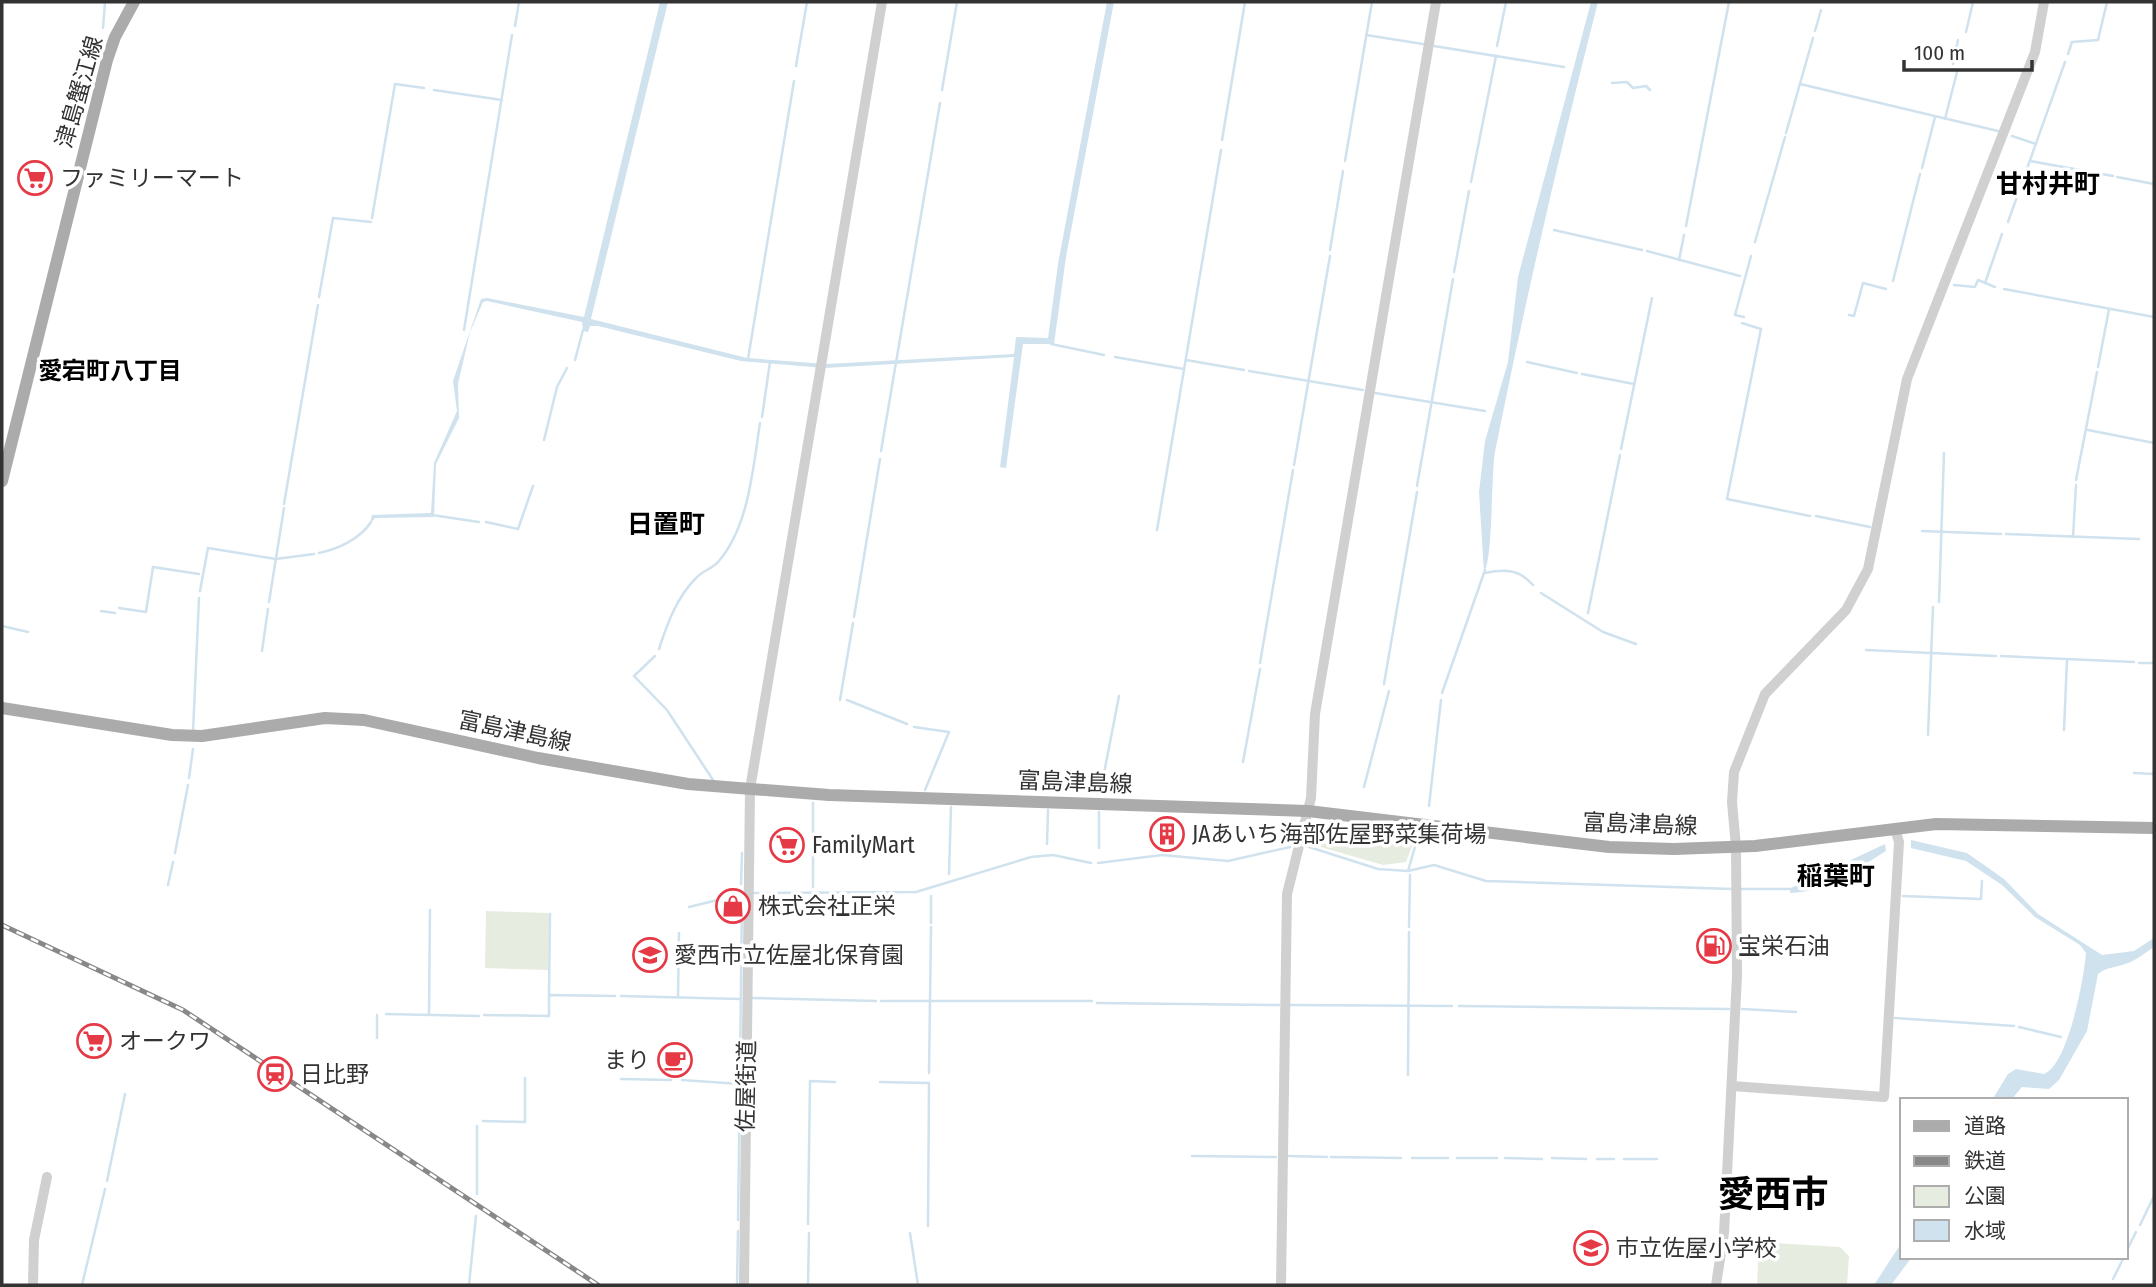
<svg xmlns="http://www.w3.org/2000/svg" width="2156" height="1287" viewBox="0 0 2156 1287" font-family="'Fira Sans Condensed','Noto Sans JP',sans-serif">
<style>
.green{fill:#e6ecdf}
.water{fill:#cfe2ee}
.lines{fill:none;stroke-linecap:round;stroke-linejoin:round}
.stream{stroke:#cfe2ee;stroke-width:2.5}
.minor{stroke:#d0d0d0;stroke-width:10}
.major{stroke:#ababab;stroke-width:12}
.rail-casing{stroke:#888;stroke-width:5}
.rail{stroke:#fff;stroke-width:2.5;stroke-dasharray:8;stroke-linecap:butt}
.labels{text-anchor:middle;stroke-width:7;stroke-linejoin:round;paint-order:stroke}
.street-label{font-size:23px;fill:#333;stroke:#fff}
.poi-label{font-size:23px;fill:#333;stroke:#fff;text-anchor:start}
.neighbourhood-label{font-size:24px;font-weight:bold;fill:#000;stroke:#fff}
.quarter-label{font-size:26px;font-weight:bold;fill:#000;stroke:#fff}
.town-label{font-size:37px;font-weight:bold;fill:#000;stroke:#fff}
</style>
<rect width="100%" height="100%" fill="#fff"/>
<!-- green -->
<g class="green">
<path d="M1314,821L1417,833L1406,862L1383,865L1307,843Z"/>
<path d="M486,911L549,913L548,970L485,968Z"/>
<path d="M1759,1242L1840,1247L1849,1256L1847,1285H1757Z"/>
</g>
<!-- water -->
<g class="water">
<path d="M660,2H668L591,319L747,358L826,364L1014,354L1016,337L1048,338L1058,264L1107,2H1114L1066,257L1054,344H1023L1006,468L1000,467L1014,357L825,368L741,361L598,326H590L588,332L583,331L582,322L487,301L483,302L470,332L458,384L459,418L436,464L434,517L375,518L370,524L372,515L431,513L434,463L457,411L453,381L481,299L487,298L584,317Z"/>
<path d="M1591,2H1598C1560,151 1525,301 1495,452C1491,475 1493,560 1484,572L1479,492L1485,441L1508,362L1518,277Z"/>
<path d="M1911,840L1967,853L2004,879L2038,914L2102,955L2134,951L2154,938V947C2145,953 2135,961 2125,964C2115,968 2106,967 2098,974L2087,1031L2059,1080L2049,1089L2022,1087L2011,1100H1992L2008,1074L2016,1069L2044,1074C2068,1065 2084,979 2086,953L2080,945L2035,917L2002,885L1966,861L1911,848Z"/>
<path d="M1885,844L1886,851C1855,870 1827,892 1790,893L1791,888Z"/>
<path d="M1902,1242V1257H1912L1891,1285H1874Z"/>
</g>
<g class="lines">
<!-- stream -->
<g class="stream">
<path d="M515,26L519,2"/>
<path d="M103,28L105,2"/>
<path d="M1815,31L1821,10"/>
<path d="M1966,32L1973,2"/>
<path d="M1366,35L1423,44"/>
<path d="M1434,46L1564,67"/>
<path d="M1497,46L1506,2"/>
<path d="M2068,54L2072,42L2098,40L2107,2"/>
<path d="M1953,64L1958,40"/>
<path d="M796,66L807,2"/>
<path d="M1612,83L1627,82L1633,88L1646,86L1650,90"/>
<path d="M1800,84L1998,131"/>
<path d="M434,90L502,100"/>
<path d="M942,90L957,2"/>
<path d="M1945,119L1957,72"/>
<path d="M1786,133L1813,38"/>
<path d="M2012,136L2036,144"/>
<path d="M1222,140L1245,2"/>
<path d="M1345,161L1372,2"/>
<path d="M2030,161L2113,176"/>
<path d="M1922,168L1935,117"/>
<path d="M2117,177L2154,184"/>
<path d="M1471,182L1496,56"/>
<path d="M372,218L395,84L424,88"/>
<path d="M2008,222L2065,62"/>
<path d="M1686,226L1729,2"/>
<path d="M1554,230L1642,250"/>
<path d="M1755,242L1785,137"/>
<path d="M1330,250L1343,171"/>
<path d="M1647,251L1740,276"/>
<path d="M1679,260L1684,235"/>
<path d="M1454,272L1469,191"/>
<path d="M1893,281L1920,174"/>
<path d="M1985,283L2002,234"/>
<path d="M1954,285L1975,287L1978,280L1995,287"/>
<path d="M2004,289L2154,317"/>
<path d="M319,297L333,218L371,222"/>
<path d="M1849,315L1854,316L1863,283L1886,289"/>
<path d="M1744,317L1735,315L1751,256"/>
<path d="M1742,323L1761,329L1727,499L1810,516"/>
<path d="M464,330L512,35"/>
<path d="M1051,344L1104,355"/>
<path d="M1115,357L1184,369"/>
<path d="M748,359L794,81"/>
<path d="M575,360L583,330"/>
<path d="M1186,360L1244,370"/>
<path d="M1527,362L1577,373"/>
<path d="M2098,367L2109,309"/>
<path d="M1249,371L1363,390"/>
<path d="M1582,374L1634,384"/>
<path d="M1375,393L1485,411"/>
<path d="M762,417L770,362"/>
<path d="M2088,430L2154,443"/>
<path d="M544,440L557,387L567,368"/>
<path d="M1621,449L1652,298"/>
<path d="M881,451L940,103"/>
<path d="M1294,465L1330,256"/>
<path d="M2076,480L2097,372"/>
<path d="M1417,486L1453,279"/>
<path d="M284,504L318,305"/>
<path d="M432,515L479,522"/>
<path d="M1816,516L1870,527"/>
<path d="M486,522L518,529L533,486"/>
<path d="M1157,530L1221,150"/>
<path d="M1922,531L2001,534"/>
<path d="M2006,534L2139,539"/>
<path d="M2073,537L2076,485"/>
<path d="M319,553C338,549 360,539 371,522"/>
<path d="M1485,573C1505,569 1519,569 1533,585"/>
<path d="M200,591L208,548L276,559L314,554"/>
<path d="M1541,593L1603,632L1636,644"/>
<path d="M269,602L284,508"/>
<path d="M1939,602L1944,453"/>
<path d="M119,608L146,612L153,567L199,574"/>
<path d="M101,611L115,613"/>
<path d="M1588,613L1620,455"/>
<path d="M854,617L880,459"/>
<path d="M2,626L28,632"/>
<path d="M659,649C667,624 677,597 696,578C702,571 712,569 718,562C749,527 753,468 760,423"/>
<path d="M1866,650L1996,656"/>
<path d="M262,651L268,609"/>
<path d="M655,656L634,676L667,710L713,780"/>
<path d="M2001,656L2134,662"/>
<path d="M1260,663L1293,470"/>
<path d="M2139,663H2154"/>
<path d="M1384,684L1417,492"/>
<path d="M1442,693L1485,570"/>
<path d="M840,700L853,623"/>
<path d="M847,700L907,724"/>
<path d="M914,727L949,732L925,790"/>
<path d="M2064,730L2067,660"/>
<path d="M193,732L199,598"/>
<path d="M1928,735L1933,607"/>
<path d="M1243,762L1260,669"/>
<path d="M2134,773L2154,774"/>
<path d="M189,778L193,749"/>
<path d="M1364,787L1389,691"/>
<path d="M1100,794L1119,696"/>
<path d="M1429,806L1441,700"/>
<path d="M1047,844L1048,810"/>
<path d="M1306,846L1378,869L1408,871L1434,865L1486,881L1733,889"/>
<path d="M1099,848V812"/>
<path d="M175,853L188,785"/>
<path d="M1098,863L1162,855L1228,861L1290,847"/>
<path d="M1408,871L1419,833"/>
<path d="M949,874L951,807"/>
<path d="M741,884L742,853"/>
<path d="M168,885L173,862"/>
<path d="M813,887V803"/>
<path d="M1740,889H1793"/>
<path d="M753,893L916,892L1031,857L1053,855L1091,863"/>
<path d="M1903,896L1981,899L1982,881"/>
<path d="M689,907L742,894L740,1067"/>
<path d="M931,923V896"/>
<path d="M1409,927L1410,875"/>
<path d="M549,993L550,914"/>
<path d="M621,996L740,999"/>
<path d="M678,997L679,933"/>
<path d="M752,998L876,1001"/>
<path d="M881,1001H1092"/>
<path d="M1097,1003L1279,1005"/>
<path d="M1290,1005L1452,1006"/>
<path d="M1459,1006L1729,1009"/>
<path d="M1742,1009L1796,1012"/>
<path d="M386,1014L479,1016"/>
<path d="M377,1015V1038"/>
<path d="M429,1015L430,910"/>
<path d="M484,1015L549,1016V995L615,996"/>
<path d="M1895,1018L2014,1026"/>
<path d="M2019,1027L2061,1037"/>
<path d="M929,1073L931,927"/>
<path d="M1408,1075L1409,932"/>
<path d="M621,1079L671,1080"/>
<path d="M682,1080L740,1084L738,1220"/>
<path d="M880,1082L929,1083L928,1226"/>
<path d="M483,1121L525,1122V1078"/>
<path d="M1192,1156L1276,1157"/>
<path d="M1288,1156L1327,1157"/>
<path d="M1331,1157L1401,1158"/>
<path d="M1412,1158H1448"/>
<path d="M1457,1158H1497"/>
<path d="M1505,1158L1542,1159"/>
<path d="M1552,1158L1586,1159"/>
<path d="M1597,1159H1614"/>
<path d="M1624,1159H1657"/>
<path d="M107,1181L125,1094"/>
<path d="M477,1194V1126"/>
<path d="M808,1224L810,1081L835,1082"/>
<path d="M2140,1225L2154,1196"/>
<path d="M910,1233L918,1285"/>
<path d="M2126,1252L2136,1232"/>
<path d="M2113,1279L2124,1257"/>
<path d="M82,1285L105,1189"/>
<path d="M315,1285H347"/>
<path d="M469,1285L476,1216"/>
<path d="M737,1285L738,1231"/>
<path d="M808,1285L809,1233"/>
</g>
<!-- minor -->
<g class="minor">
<path d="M1732,1086L1884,1097L1899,842L1895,829"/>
<path d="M33,1285L34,1240L47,1177"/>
<path d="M744,1285L750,789L882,2"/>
<path d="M1281,1285L1287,894L1311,798L1315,714L1436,2"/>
<path d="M1716,1285L1724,1233L1737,976L1736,847L1732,802L1734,772L1765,694L1846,610L1868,569L1907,379L2035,52L2044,2"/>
</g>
<!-- major -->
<g class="major">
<path d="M2,481L107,60L115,37L134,2"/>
<path d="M2,708L172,735L202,736L325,718L364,720L538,758L688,784L829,795L1308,811L1609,847L1674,849L1755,846L1936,824L2154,828"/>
</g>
<!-- rail casing -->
<g class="rail-casing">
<path id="rail" d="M2,925L183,1010L598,1285"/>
</g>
<!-- rail -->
<use href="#rail" class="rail"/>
</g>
<!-- icons -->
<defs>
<g id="supermarket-ring" transform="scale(1.75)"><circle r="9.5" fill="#fff" stroke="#e63946" stroke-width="1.5"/><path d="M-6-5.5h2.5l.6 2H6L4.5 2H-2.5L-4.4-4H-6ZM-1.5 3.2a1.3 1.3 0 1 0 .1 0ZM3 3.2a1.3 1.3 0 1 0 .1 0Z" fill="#e63946"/></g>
<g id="building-ring" transform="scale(1.75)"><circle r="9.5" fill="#fff" stroke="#e63946" stroke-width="1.5"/><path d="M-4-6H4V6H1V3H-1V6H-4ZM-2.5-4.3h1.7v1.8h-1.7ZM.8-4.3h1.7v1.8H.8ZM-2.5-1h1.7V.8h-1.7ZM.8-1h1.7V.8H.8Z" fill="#e63946"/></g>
<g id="shop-ring" transform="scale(1.75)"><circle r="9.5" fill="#fff" stroke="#e63946" stroke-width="1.5"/><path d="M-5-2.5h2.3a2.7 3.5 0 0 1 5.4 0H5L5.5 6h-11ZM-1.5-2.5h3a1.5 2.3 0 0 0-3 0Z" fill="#e63946"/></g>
<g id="fuel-ring" transform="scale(1.75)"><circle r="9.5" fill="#fff" stroke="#e63946" stroke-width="1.5"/><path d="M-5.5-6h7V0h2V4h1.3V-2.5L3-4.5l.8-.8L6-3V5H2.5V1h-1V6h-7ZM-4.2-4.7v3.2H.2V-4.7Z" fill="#e63946"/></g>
<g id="school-ring" transform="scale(1.75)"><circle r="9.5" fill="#fff" stroke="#e63946" stroke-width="1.5"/><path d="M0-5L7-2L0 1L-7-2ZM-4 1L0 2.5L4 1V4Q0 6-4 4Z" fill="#e63946"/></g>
<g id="cafe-ring" transform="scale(1.75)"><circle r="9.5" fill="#fff" stroke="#e63946" stroke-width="1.5"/><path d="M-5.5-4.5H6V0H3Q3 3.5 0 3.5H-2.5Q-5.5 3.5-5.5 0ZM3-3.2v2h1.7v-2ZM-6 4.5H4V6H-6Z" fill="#e63946"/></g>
<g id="station-ring" transform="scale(1.75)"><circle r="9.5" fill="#fff" stroke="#e63946" stroke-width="1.5"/><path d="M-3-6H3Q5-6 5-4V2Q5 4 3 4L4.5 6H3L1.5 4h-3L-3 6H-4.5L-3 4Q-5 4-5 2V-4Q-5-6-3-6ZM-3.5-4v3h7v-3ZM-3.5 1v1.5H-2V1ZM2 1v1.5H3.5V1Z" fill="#e63946"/></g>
</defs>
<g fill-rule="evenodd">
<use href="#supermarket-ring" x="35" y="178"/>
<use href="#building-ring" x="1167" y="834"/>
<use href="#supermarket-ring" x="787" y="845"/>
<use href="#shop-ring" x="733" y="906"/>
<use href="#fuel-ring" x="1714" y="946"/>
<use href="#school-ring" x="650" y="955"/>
<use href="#supermarket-ring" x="94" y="1041"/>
<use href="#cafe-ring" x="675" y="1060"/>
<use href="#station-ring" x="275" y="1074"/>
<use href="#school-ring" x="1591" y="1248"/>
</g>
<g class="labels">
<!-- street labels -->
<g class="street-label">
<text transform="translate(79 92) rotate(-74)" y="8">津島蟹江線</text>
<text transform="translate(515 731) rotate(12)" y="8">富島津島線</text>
<text transform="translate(1075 782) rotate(2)" y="8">富島津島線</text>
<text transform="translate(1640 824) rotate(2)" y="8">富島津島線</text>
<text transform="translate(746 1086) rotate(-89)" y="8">佐屋街道</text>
</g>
<!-- poi labels -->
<g class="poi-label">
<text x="60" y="186">ファミリーマート</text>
<text x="1192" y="842">JAあいち海部佐屋野菜集荷場</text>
<text x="812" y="853">FamilyMart</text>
<text x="758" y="914">株式会社正栄</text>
<text x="1738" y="954">宝栄石油</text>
<text x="674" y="963">愛西市立佐屋北保育園</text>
<text x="119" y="1049">オークワ</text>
<text x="650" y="1068" text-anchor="end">まり</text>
<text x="300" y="1082">日比野</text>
<text x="1616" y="1256">市立佐屋小学校</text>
</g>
<!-- neighbourhood labels -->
<g class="neighbourhood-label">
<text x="110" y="379">愛宕町八丁目</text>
</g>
<!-- quarter labels -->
<g class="quarter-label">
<text x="2048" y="193">甘村井町</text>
<text x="666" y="533">日置町</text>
<text x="1836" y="885">稲葉町</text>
</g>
<!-- town labels -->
<g class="town-label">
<text x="1773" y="1207">愛西市</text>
</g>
</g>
<!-- border -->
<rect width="2156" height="1287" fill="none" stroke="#333333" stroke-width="7"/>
<!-- legend -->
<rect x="1900" y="1098" width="228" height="161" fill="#ffffff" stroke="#adadad" stroke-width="2"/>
<rect x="1914" y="1121" width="35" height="10" fill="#ababab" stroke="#adadad" stroke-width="2"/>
<text x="1964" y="1133" font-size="21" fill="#333333">道路</text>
<rect x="1914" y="1156" width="35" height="10" fill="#888888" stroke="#adadad" stroke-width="2"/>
<text x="1964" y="1168" font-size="21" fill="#333333">鉄道</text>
<rect x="1914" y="1186" width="35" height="21" fill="#e6ecdf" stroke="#adadad" stroke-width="2"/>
<text x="1964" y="1203" font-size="21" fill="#333333">公園</text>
<rect x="1914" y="1220" width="35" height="21" fill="#cfe2ee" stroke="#adadad" stroke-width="2"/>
<text x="1964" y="1238" font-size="21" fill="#333333">水域</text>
<!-- scale -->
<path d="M1904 60v10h128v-10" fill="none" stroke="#333333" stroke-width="3.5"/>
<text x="1914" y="60" font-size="21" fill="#333333" stroke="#ffffff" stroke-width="5" paint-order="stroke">100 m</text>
</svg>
